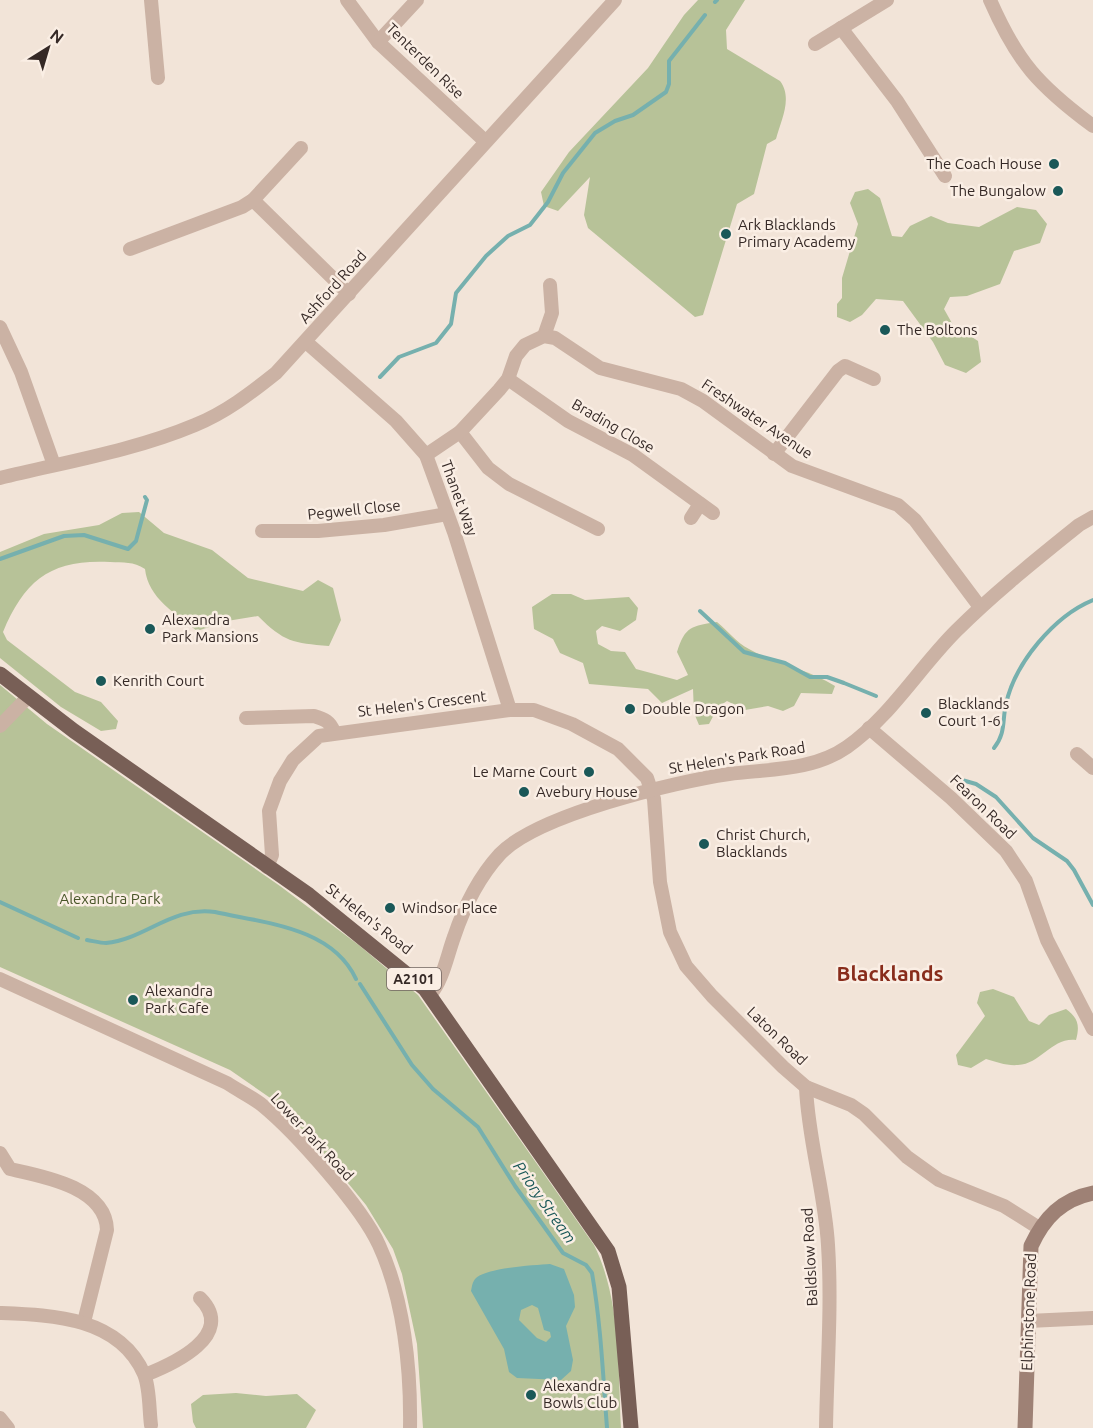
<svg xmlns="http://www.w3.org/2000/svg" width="1093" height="1428" viewBox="0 0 1093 1428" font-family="Ubuntu,sans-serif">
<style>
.green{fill:#b7c298}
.water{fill:#76b0ae;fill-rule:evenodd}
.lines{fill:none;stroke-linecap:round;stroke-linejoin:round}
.stream{stroke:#76b0ae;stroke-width:4}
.street{stroke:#cbb2a4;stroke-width:14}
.secondary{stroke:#9e8175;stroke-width:15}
.primary{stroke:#785f56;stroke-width:15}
.poi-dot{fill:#1a5858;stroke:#faeee4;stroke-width:2}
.labels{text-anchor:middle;stroke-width:5;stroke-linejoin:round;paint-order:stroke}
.shield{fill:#faeee4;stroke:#70645f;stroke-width:1.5}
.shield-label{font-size:14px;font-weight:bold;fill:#352926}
.street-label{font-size:15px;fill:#352926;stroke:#faeee4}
.poi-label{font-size:15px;fill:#352926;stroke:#faeee4;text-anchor:start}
.park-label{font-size:15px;fill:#485528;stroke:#faeee4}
.water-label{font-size:16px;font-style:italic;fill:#1a5858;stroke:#faeee4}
.district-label{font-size:21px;font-weight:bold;fill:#882c1b;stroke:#faeee4}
</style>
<rect width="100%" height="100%" fill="#f2e4d8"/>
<!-- green -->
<g class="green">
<path d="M698,0H745L726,30L727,49L780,81C793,98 781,120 776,139L767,144L754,194L737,204L703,315L695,317L588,228L584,215L590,177L558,211L544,206L541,192L569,152L648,68L684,15Z"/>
<path d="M868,189L880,198L892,236L902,237L910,226L931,216L948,223L979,227L1017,207L1036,210L1047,224L1040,243L1014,251L1000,284L967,296L950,297L944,309L953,325L978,341L981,362L966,373L945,365L933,342L903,301L876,299L862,315L850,322L837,317V304L842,298V278L858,224L850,203L855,192Z"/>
<path d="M139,512L164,533L212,550L248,578L303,591L318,580L333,588L341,620L329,646C293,643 284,642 258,616L227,621L197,631C176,614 148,598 145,569C133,561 124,563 110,562C52,559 25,579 3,632L7,640L75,692L101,702L118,721L116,729L101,731L61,707L0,658V552L44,534L99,525L122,513Z"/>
<path d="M552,594H571L585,600L629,597L638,608L636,620L620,631L602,626L596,631L598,644L611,651L625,652L636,669L677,680L688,675L677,652C685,626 692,626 717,622C727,630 737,643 749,649C777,665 808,669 835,686L832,694L801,693L794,706L783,711L768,706L745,710L727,701L718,707L709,724L699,725L694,713L693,689L662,703L648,689L589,684L583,663L560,653L553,639L534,629L532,607Z"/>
<path d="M0,685L47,724L280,886L360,946L418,995L594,1245C621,1299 618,1369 621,1428H423L417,1344L402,1274L393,1249L366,1205L320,1149L279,1104L230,1070L0,967Z"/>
<path d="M993,989L1014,997L1029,1021L1039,1025L1049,1015L1066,1009C1078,1018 1080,1025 1076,1040C1052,1037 1041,1064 1018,1065C1007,1066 996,1062 986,1059L971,1068L958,1065L956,1055L985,1016L977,1003L980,992Z"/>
<path d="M236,1393L266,1396L297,1394L316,1410L306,1428H196L193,1422L191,1404L203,1395Z"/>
</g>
<!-- water -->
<path class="water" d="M550,1264L564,1269L574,1295L575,1307L566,1326L573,1360L571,1371L561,1380L517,1378L509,1372L504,1349L471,1291C472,1287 472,1282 476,1278C487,1268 534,1265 550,1264ZM532,1305L538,1308L544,1330L550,1332L551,1337L546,1342L537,1338L519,1320L521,1310Z"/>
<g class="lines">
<!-- stream -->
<g class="stream">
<path d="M715,2L717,0"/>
<path d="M380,377L399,357L436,343L451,324L456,293L486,256L508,236L530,225L548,202L563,173L595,133L615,121L633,115L666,92L669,84V61L705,15"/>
<path d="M0,559L64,536L84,535L128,549L136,541L147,500L145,497"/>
<path d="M700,611L744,652L785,663L810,677H827L844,683L876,696"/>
<path d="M994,748C1006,733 1002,721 1006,704C1015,663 1054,616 1093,600"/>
<path d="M962,780L976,784L996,797L1033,838L1067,861L1074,870L1093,905"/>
<path d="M0,902L78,938"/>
<path d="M87,940C93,941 101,943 106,943C146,939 171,906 215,912C264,923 332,927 356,979"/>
<path d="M360,984L412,1065L433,1089L478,1127L515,1186L563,1253L586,1265L592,1273C601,1325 603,1376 607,1428"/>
</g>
<!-- street -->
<g class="street">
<path d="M151,0L158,78"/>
<path d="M347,0L378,42L485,141"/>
<path d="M990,0C1017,62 1039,86 1093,126"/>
<path d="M841,28L897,101L945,176"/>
<path d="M378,42L417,0"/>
<path d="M815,44L887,0"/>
<path d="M253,200L349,294"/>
<path d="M130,249L242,207L253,200L301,148"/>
<path d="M0,327L21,372L54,465"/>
<path d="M544,336L552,313L550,285"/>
<path d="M306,342L396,421L426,455L454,532L510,710"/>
<path d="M508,379L568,421L633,455L713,513"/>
<path d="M460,432L488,468L509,484L598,529"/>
<path d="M774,454L838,371L845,366L874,379"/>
<path d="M426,455L460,432L499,390L508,379L516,356L525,345L544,336L555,338L600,368L681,389L703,401L792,466L898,505L915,520L980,607"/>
<path d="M0,478C65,462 133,451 195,425C225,413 251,393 276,373L615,0"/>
<path d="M691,518L700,504"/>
<path d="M262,531H318L384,525L447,514"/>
<path d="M246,718L314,716C324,719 330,721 334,732"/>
<path d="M0,726L28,697"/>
<path d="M869,728L951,798L1006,851L1026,881L1047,940L1093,1029"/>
<path d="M1077,754L1093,768"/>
<path d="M267,867L272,855L269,811L280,781L293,760L319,736L510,710H534L572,724L618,749L647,778L654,799L660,882L670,932L686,966L712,996L783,1067L806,1087L851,1105L864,1114L907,1157L939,1180L1004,1206L1039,1228"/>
<path d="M0,979L227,1083C239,1091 252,1097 262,1105C295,1132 362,1207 379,1245C404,1299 411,1369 410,1428"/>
<path d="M430,995C443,980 447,956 454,937C464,907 479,877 500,854C537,815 674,782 729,774C768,769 813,771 847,747C890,717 919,668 956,631C994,593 1037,559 1079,525L1093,517"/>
<path d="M806,1087C808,1140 825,1192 828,1245C832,1306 827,1367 826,1428"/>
<path d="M0,1153L10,1169C42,1176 106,1187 107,1230L84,1322"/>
<path d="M0,1313C52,1315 119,1317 144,1374C150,1388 149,1410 151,1425"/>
<path d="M1028,1321L1093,1318"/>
<path d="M145,1375C173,1364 237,1335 200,1298"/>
<path d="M0,1418L8,1428"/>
</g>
<!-- secondary -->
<path class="secondary" d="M1025,1428L1031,1246C1044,1218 1062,1199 1093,1193"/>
<!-- primary -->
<path class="primary" d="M0,674L74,731L309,895L425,989L608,1251L619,1287L631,1428"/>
</g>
<!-- markers -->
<g class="poi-dot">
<circle cx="1054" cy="164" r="6"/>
<circle cx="1058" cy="191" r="6"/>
<circle cx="726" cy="234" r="6"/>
<circle cx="885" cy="330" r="6"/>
<circle cx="150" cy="629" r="6"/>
<circle cx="101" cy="681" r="6"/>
<circle cx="630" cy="709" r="6"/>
<circle cx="926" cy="713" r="6"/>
<circle cx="589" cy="772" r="6"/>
<circle cx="524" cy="792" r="6"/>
<circle cx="704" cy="844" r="6"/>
<circle cx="390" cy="908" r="6"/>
<circle cx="133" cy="1000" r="6"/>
<circle cx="531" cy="1395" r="6"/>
</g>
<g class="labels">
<!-- shield labels -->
<rect class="shield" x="387" y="968" width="54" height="22" rx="4.5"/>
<g class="shield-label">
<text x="414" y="984">A2101</text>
</g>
<!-- street labels -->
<g class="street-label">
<text transform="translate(425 61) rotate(44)" y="5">Tenterden Rise</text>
<text transform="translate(333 287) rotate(-48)" y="5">Ashford Road</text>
<text transform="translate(757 419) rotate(34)" y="5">Freshwater Avenue</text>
<text transform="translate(613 426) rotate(30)" y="5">Brading Close</text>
<text transform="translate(459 498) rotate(70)" y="5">Thanet Way</text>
<text transform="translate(354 510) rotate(-6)" y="5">Pegwell Close</text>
<text transform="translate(422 704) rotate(-7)" y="5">St Helen's Crescent</text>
<text transform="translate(737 758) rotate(-9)" y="5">St Helen's Park Road</text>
<text transform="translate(983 807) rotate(44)" y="5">Fearon Road</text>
<text transform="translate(369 919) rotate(38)" y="5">St Helen's Road</text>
<text transform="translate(777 1036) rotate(44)" y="5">Laton Road</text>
<text transform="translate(312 1137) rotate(47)" y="5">Lower Park Road</text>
<text transform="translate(810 1257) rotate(-93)" y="5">Baldslow Road</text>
<text transform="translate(1029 1312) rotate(-88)" y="5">Elphinstone Road</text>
</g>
<!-- poi labels -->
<g class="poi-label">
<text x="1042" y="169" text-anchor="end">The Coach House</text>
<text x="1046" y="196" text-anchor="end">The Bungalow</text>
<text x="738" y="230">Ark Blacklands<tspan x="738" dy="17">Primary Academy</tspan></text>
<text x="897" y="335">The Boltons</text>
<text x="162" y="625">Alexandra<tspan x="162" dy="17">Park Mansions</tspan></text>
<text x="113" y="686">Kenrith Court</text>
<text x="938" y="709">Blacklands<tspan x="938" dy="17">Court 1-6</tspan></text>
<text x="642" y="714">Double Dragon</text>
<text x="577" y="777" text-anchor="end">Le Marne Court</text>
<text x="536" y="797">Avebury House</text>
<text x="716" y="840">Christ Church,<tspan x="716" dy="17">Blacklands</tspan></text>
<text x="402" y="913">Windsor Place</text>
<text x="145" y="996">Alexandra<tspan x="145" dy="17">Park Cafe</tspan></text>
<text x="543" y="1391">Alexandra<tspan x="543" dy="17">Bowls Club</tspan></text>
</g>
<!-- park labels -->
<g class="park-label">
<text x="110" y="904">Alexandra Park</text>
</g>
<!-- water labels -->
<g class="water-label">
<text transform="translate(545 1202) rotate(55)" y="6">Priory Stream</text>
</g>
<!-- district labels -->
<g class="district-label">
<text x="890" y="981">Blacklands</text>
</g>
</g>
<!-- north arrow -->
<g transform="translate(48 48) rotate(37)" stroke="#faeee4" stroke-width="4.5" paint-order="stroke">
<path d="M0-4.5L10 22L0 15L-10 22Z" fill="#352926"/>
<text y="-9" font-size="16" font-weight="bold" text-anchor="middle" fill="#352926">N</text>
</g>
</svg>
